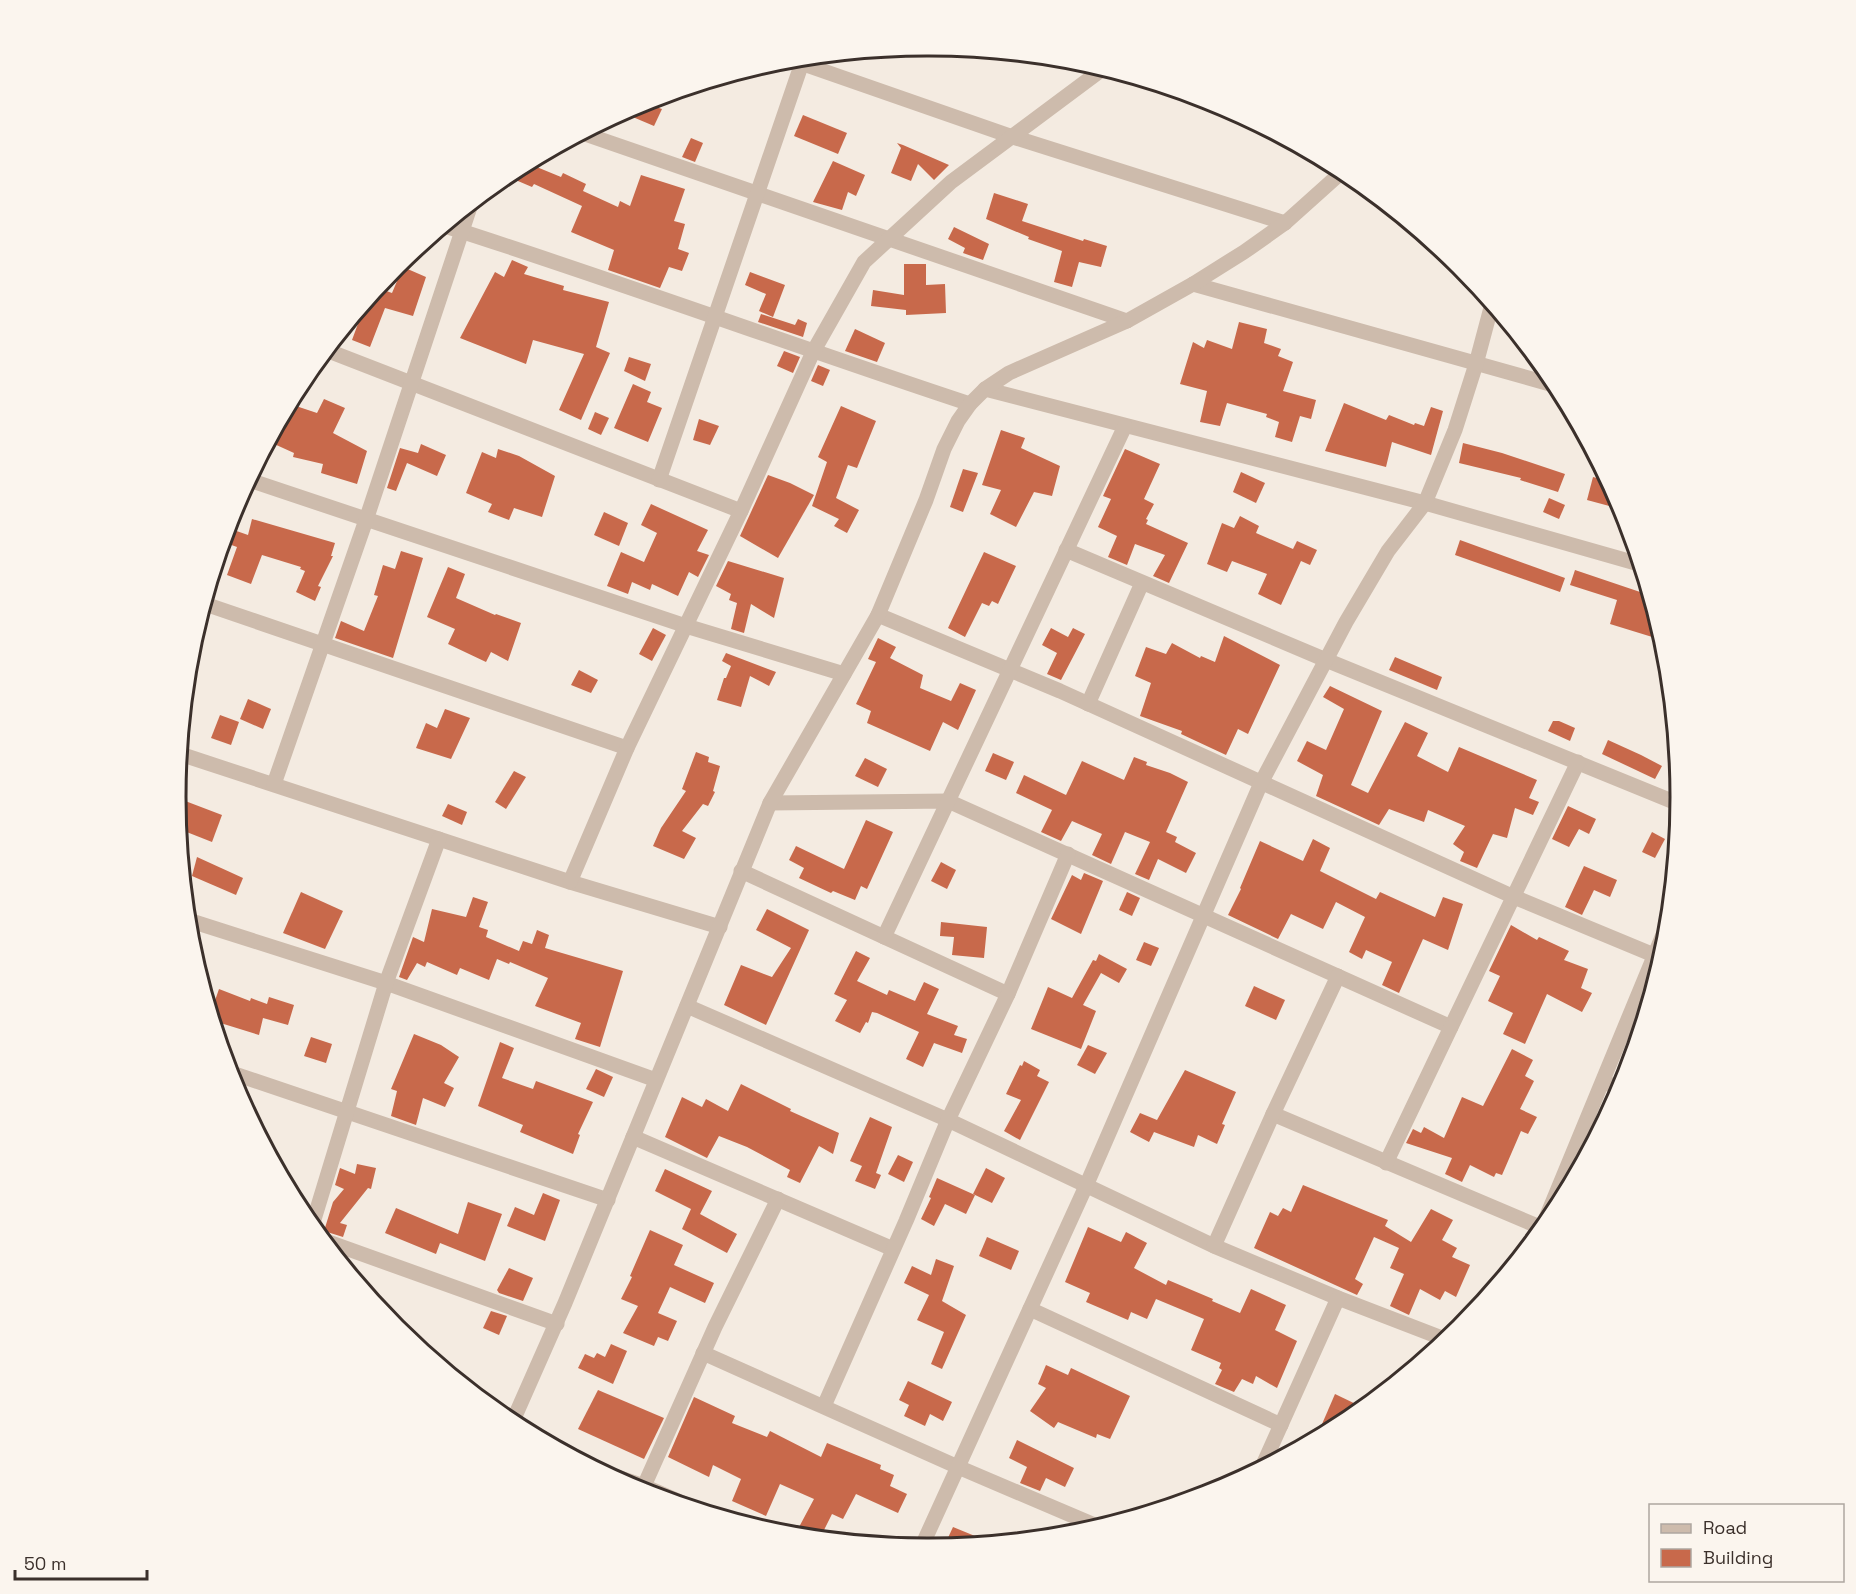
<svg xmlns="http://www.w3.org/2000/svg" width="1856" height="1594" viewBox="0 0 1856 1594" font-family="'Space Grotesk',sans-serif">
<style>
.building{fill:#c8694b}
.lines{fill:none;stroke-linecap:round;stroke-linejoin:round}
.minor{stroke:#cdbbac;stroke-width:15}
.rim{fill:none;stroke:#3b302b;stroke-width:3}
</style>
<rect width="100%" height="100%" fill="#f4ebe1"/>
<!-- building -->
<g class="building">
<path d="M641,102L662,109L654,126L621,112Z"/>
<path d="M803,115L847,133L838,154L794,136Z"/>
<path d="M691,138L703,143L695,162L682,157Z"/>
<path d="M897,143L903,145L949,165L934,180L918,164L911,181L891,173L901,148Z"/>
<path d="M833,161L865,175L856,196L848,192L842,210L813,202Z"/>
<path d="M527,163L561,177L563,173L586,184L583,191L618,207L620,201L630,206L641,175L685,189L674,221L685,224L678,249L689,253L682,271L669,267L660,288L608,270L614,250L571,232L582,206L534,184L532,187L506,176Z"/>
<path d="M994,193L1028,204L1022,221L1083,241L1084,239L1107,246L1101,267L1079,262L1072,287L1054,282L1062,251L1028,239L1029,237L986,219Z"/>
<path d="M954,227L989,244L983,260L963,253L965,248L948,239Z"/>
<path d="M512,260L528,267L524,274L564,286L563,290L609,302L596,347L610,353L581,420L559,410L584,354L533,340L526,364L460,338L495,272L504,277Z"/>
<path d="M904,264H926V285L945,284L946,313L906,315V310L871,306L873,290L904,295Z"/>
<path d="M403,267L426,277L413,316L385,308L370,347L352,340L366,302L378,288L392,293Z"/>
<path d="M750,272L785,285L773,317L759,311L766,294L745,285Z"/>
<path d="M761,314L795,325L798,319L807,323L803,337L758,322Z"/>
<path d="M1239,322L1267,329L1264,343L1281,349L1278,356L1293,362L1283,391L1316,400L1311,419L1300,416L1292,442L1275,437L1279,422L1266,417L1267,414L1227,403L1220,426L1200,422L1207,391L1180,384L1193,342L1204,348L1207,340L1232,349Z"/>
<path d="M855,329L885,343L877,362L845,351Z"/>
<path d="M784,351L800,357L793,373L777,366Z"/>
<path d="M629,357L651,364L645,381L624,371Z"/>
<path d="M818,365L830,370L823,386L811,381Z"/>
<path d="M633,384L651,392L647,402L662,408L648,442L614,428Z"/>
<path d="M324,399L345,408L333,433L367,451L357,484L321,473L323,464L293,457L294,453L272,443L290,404L317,413Z"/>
<path d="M1344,403L1386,420L1389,415L1414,425L1415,423L1424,426L1431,407L1443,411L1431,455L1392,442L1386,467L1325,451Z"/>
<path d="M841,406L876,421L857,468L848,465L836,498L859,510L847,533L834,526L839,519L812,506L827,462L818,457Z"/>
<path d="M595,412L609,418L601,435L588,429Z"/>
<path d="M699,419L719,426L710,445L693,440Z"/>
<path d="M1001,430L1025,438L1021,448L1060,466L1052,496L1034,492L1016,527L990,514L1001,490L982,485Z"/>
<path d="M1463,443L1502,453L1565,474L1558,492L1520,480L1521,478L1459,463Z"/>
<path d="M421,444L446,455L437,476L407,463L396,491L387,488L400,448L418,453Z"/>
<path d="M498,449L519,456L555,476L542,517L514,508L509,520L488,512L492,504L466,493L482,452L496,458Z"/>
<path d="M1125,449L1160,464L1144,499L1154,504L1146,519L1148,520L1146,524L1188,543L1169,583L1153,576L1165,555L1135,544L1127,565L1108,557L1117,536L1098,527L1111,499L1103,496Z"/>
<path d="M963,469L978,473L963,512L950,507Z"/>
<path d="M1241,472L1265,483L1256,503L1233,492Z"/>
<path d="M768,475L790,483L814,495L778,558L740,536Z"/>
<path d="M1593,477L1608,481L1616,496L1613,507L1587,500Z"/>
<path d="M1549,498L1565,505L1559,519L1543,512Z"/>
<path d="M651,504L708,530L697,551L709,555L698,577L689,572L678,596L652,584L650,590L632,582L628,594L607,586L621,552L644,562L657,533L641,525Z"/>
<path d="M604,512L628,523L619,546L594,535Z"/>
<path d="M1240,516L1259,526L1256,533L1293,549L1297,541L1317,550L1310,565L1301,561L1281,605L1258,594L1267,574L1232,561L1227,572L1207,564L1222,523L1234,528Z"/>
<path d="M252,519L335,543L331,556H333L318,586L321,587L315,601L296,592L305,571L300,569L301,567L262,555L251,584L227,575L237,547L223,542L228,528L248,535Z"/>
<path d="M1460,540L1565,578L1560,592L1455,555Z"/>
<path d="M401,551L423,558L393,658L335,638L341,621L364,631L378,596L374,595L383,565L395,569Z"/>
<path d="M984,552L1016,566L998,604L992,601L989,606L982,603L965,637L948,628Z"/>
<path d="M728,561L784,578L774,618L751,604L744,633L731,629L737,603L729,600L731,594L716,586Z"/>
<path d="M448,567L465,574L456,598L495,615L496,614L521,623L508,661L491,652L486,662L448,644L455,629L427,617Z"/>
<path d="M1575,570L1649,595L1662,640L1610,624L1617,600L1570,585Z"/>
<path d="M653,628L666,635L652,661L639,654Z"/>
<path d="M1051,628L1068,637L1073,628L1085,634L1061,680L1047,674L1057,653L1042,645Z"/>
<path d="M1224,636L1280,665L1248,734L1238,729L1226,755L1181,734L1182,731L1140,716L1151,683L1135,676L1146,647L1166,654L1172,643L1200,658L1201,656L1215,662Z"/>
<path d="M878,638L896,647L890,658L923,675L920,688L951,701L960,683L976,690L958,730L943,722L930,751L867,723L871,711L856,704L876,662L868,659Z"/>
<path d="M726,653L776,672L769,686L750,676L741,707L717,700L724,678H726L731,666L722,661Z"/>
<path d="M1395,657L1442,677L1437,690L1389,670Z"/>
<path d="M579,670L598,680L591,693L571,685Z"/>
<path d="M1330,686L1382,711L1351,785L1368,793L1405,722L1428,733L1417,756L1448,772L1459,747L1537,780L1529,798L1539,802L1533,815L1515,808L1507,838L1493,834L1477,868L1460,861L1464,852L1453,844L1465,826L1428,810L1424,822L1389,809L1379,825L1316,796L1323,775L1297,761L1307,741L1326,750L1344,709L1323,697Z"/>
<path d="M248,699L271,709L263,729L240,719Z"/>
<path d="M445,709L470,718L451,759L416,748L426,723L437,728Z"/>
<path d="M220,715L239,722L231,745L211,738Z"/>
<path d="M1553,721H1559L1575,728L1570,741L1548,731Z"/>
<path d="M1608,740L1641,755L1662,766L1655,779L1602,754Z"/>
<path d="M696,752L709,757L708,762L720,766L713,791L715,792L708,806L703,804L682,831L696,838L684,859L653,846L661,828L686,791L682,789Z"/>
<path d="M993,753L1014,762L1006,780L985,771Z"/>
<path d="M1134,757L1147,762L1146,765L1170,773L1188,782L1166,832L1177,837L1175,842L1196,853L1186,873L1158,859L1149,880L1135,874L1150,842L1125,832L1111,864L1092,855L1102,834L1072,821L1061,841L1041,832L1052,810L1016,793L1024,775L1066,795L1082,761L1124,780Z"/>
<path d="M865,758L887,769L878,787L855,776Z"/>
<path d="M514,771L526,777L506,809L495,802Z"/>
<path d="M180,799L222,815L212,842L179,829L177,807Z"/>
<path d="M448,804L467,812L462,825L442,816Z"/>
<path d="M1568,806L1596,819L1589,834L1579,829L1569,847L1552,839Z"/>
<path d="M866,820L893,832L867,889L861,886L855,900L833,891L831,893L799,878L804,868L789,860L796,846L844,869Z"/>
<path d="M1652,832L1665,839L1655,858L1642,852Z"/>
<path d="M1313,839L1330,848L1320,871L1376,899L1380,892L1435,917L1443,897L1463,904L1448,950L1423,939L1399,993L1382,985L1392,962L1366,950L1362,959L1349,952L1365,917L1336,902L1323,929L1291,914L1278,939L1228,915L1241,889L1240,888L1260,841L1303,861Z"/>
<path d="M197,857L243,878L236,895L192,876Z"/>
<path d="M941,862L956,870L947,889L931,881Z"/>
<path d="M1584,866L1617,880L1610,897L1594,890L1582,915L1565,907Z"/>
<path d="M1084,873L1103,881L1081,934L1051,919L1072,875L1081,880Z"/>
<path d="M301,892L343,911L325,949L283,933Z"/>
<path d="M1127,892L1140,898L1132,916L1119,910Z"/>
<path d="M473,897L488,902L479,927L488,930L486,937L519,951L523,941L532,944L537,930L549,935L545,948L623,971L600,1047L575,1039L581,1023L535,1006L548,978L510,962L509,964L497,959L489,980L460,968L457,975L427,962L425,967L417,963L407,980L399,977L413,937L424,942L432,909L466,917Z"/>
<path d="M767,909L809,930L766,1025L724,1005L741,965L772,977L791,948L756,930Z"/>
<path d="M941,922L987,927L984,958L952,955L954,937L940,936Z"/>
<path d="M1511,925L1537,940L1539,937L1569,951L1564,960L1588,969L1581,988L1592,993L1582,1012L1547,994L1525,1044L1503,1034L1513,1013L1488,1001L1500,976L1489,971Z"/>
<path d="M1144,942L1159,948L1151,966L1136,960Z"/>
<path d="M856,951L870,958L857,981L887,995L889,990L915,1001L924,982L939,989L927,1014L958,1026L954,1035L967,1039L962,1053L934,1043L923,1067L906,1059L919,1032L877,1013L872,1012L868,1023L866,1022L860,1033L835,1021L847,1000L834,994Z"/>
<path d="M1099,954L1127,969L1119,983L1101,973L1083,1005L1096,1011L1081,1049L1031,1029L1048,987L1072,998L1093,960L1096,961Z"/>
<path d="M1254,986L1285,1000L1276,1020L1245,1006Z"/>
<path d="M219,989L250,1001L251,998L267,1004L269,997L294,1005L288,1025L263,1018L259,1035L214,1021L211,1012Z"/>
<path d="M414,1034L441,1045L459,1057L444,1083L454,1088L445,1107L423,1098L416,1125L391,1116L397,1091L391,1089Z"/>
<path d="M311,1037L332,1044L326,1063L304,1056Z"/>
<path d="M500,1042L514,1048L502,1078L533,1089L536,1081L593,1102L578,1134L580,1135L573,1154L520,1132L523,1125L478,1106Z"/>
<path d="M1088,1045L1107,1053L1095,1074L1077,1065Z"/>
<path d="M1512,1049L1533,1060L1525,1076L1534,1081L1520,1109L1537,1117L1528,1134L1521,1131L1502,1175L1496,1173L1494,1177L1470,1165L1462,1182L1445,1174L1452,1158L1406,1143L1413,1129L1421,1133L1424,1127L1444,1138L1462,1097L1483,1106Z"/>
<path d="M1024,1061L1040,1070L1037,1076L1049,1082L1020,1140L1004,1131L1021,1100L1006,1094L1020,1065L1022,1066Z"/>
<path d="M596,1069L613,1077L604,1097L586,1089Z"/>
<path d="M1185,1070L1236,1092L1222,1124L1225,1125L1217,1144L1198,1135L1194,1147L1154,1132L1149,1142L1130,1132L1140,1113L1157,1120Z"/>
<path d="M741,1084L791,1109L790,1111L839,1133L833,1154L819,1146L800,1183L787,1177L790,1170L747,1147L719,1136L707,1158L665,1137L682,1097L702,1107L706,1099L728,1111Z"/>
<path d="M870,1117L892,1127L876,1173L881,1175L875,1189L855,1181L862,1166L850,1161Z"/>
<path d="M898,1155L913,1162L904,1182L888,1174Z"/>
<path d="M357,1164L376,1168L371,1189L368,1188L340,1223L347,1225L343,1237L324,1231L333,1202L344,1189L335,1185L340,1168L355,1174Z"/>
<path d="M986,1168L1005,1178L992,1203L973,1194Z"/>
<path d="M665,1169L712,1191L700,1214L737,1234L727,1253L682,1229L691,1209L655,1191Z"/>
<path d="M937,1178L975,1195L966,1214L945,1204L934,1226L921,1219L931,1198L929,1197Z"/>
<path d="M1303,1185L1388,1220L1385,1226L1411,1242L1431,1209L1453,1220L1442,1240L1457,1248L1452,1257L1470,1265L1456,1297L1445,1291L1440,1300L1420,1289L1409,1315L1390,1306L1404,1274L1390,1268L1399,1248L1374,1237L1355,1279L1363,1284L1357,1295L1254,1248L1270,1212L1278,1216L1283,1208L1291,1212Z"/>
<path d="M543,1193L560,1200L545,1241L507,1226L515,1207L534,1215Z"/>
<path d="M468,1202L502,1214L485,1261L440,1243L436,1254L385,1233L396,1208L458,1234Z"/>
<path d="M1088,1227L1121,1242L1126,1232L1147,1243L1134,1268L1166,1285L1168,1280L1213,1299L1212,1301L1240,1313L1251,1289L1286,1305L1275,1330L1297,1341L1277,1388L1256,1376L1253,1384L1242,1379L1234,1392L1215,1384L1222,1370L1219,1368L1221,1363L1191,1350L1204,1319L1156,1299L1147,1319L1131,1312L1128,1320L1086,1302L1090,1293L1065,1282Z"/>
<path d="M650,1230L683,1245L674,1265L714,1283L705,1303L670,1287L658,1313L677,1321L668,1341L658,1337L654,1346L623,1333L638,1306L621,1299L632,1277L630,1276Z"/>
<path d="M987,1237L1019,1251L1011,1270L979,1256Z"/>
<path d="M936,1259L954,1266L942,1301L966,1315L942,1369L931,1364L944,1332L917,1320L929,1295L904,1283L912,1266L931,1275Z"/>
<path d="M509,1268L533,1278L523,1301L499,1293L497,1290Z"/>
<path d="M491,1311L507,1316L499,1335L483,1328Z"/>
<path d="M611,1344L627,1351L613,1384L578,1368L585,1354L594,1358L597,1353L605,1357Z"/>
<path d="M1046,1365L1068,1375L1071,1368L1130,1396L1110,1439L1097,1434L1096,1438L1058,1422L1054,1428L1030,1411L1046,1388L1038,1384Z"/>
<path d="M908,1381L952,1402L943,1421L930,1414L925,1426L904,1416L909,1405L899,1400Z"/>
<path d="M598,1390L664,1418L644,1459L578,1429Z"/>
<path d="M1335,1394L1364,1408L1346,1422L1316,1438Z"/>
<path d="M694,1397L735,1416L732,1423L767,1437L770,1431L821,1457L827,1443L881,1465L880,1469L894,1475L890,1486L907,1494L898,1513L856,1494L843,1519L832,1514L820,1538H815L798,1529L814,1499L780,1484L766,1516L732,1501L741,1479L713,1465L709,1477L668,1457Z"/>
<path d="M1017,1440L1074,1468L1065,1487L1046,1478L1040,1491L1020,1483L1027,1467L1009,1458Z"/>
<path d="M953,1527L992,1543L961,1546L947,1540Z"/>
</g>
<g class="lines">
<!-- minor -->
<g class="minor">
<path d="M789,59L1013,137L1285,223"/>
<path d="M582,133L1127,321"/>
<path d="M445,226C621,282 794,346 970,404"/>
<path d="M1193,284L1557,386"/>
<path d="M326,350L741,511"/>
<path d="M985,389L1425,503L1639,564"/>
<path d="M249,480L686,626L844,674"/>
<path d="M659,480L804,57"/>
<path d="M1066,550L1326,660L1679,804"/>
<path d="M205,604L627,748"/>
<path d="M878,615L1060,691L1514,897L1661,958"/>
<path d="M1088,704L1142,583"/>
<path d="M180,754L570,882L720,927"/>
<path d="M274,784L366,520L471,204"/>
<path d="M770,803L948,801L1451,1027L1578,762"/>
<path d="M741,871L1008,994"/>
<path d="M570,882L627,748L741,511L813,352L864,262L951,182L1104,68"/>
<path d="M188,920L386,983L656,1080"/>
<path d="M884,937L1125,426"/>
<path d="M687,1006L948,1120L1214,1246L1338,1298L1447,1340"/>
<path d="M229,1072L608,1200"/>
<path d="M1604,1082L1621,1089"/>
<path d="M1273,1114L1542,1228"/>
<path d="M633,1137L893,1249"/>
<path d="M1386,1163L1451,1027"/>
<path d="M312,1226L386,983L439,839"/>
<path d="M1541,1230L1667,925"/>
<path d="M323,1240L557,1324"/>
<path d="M1214,1246L1273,1114L1338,976"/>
<path d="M1030,1309L1281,1425"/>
<path d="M703,1353L958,1467L1099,1527"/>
<path d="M824,1406L906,1221L948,1120L1008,994L1068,854"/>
<path d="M512,1423L565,1303L770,803L878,615L926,500L944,449L958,421L970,404L985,389L1009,373L1127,321L1193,284L1244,252L1285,223L1343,171"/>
<path d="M1262,1467L1338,1298"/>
<path d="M603,1472L644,1486L692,1507"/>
<path d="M644,1486L715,1327L778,1199"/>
<path d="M921,1548L1086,1186L1261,783L1346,622L1388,551L1425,503L1455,430L1476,364L1492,304"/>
</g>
</g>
<!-- crop -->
<path d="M0 0H1856V1594H0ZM927 56H929A741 741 0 0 1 1670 797V797A741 741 0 0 1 929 1538H927A741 741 0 0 1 186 797V797A741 741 0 0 1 927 56Z" fill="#fbf5ee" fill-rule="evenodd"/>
<path class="rim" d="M927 56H929A741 741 0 0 1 1670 797V797A741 741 0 0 1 929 1538H927A741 741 0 0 1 186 797V797A741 741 0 0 1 927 56Z"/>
<!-- legend -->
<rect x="1649" y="1504" width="195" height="78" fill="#fbf5ee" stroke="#aea6a0" stroke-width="1.5"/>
<rect x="1661" y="1524" width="30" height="9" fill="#cdbbac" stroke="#aea6a0" stroke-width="1.5"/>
<text x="1703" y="1534" font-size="18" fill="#3b302b">Road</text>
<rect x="1661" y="1549" width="30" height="18" fill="#c8694b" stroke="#aea6a0" stroke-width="1.5"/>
<text x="1703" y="1564" font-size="18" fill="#3b302b">Building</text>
<!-- scale -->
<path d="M15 1570v9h132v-9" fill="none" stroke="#3b302b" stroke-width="3"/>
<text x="24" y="1570" font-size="18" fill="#3b302b" stroke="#fbf5ee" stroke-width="4.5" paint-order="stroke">50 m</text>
</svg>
